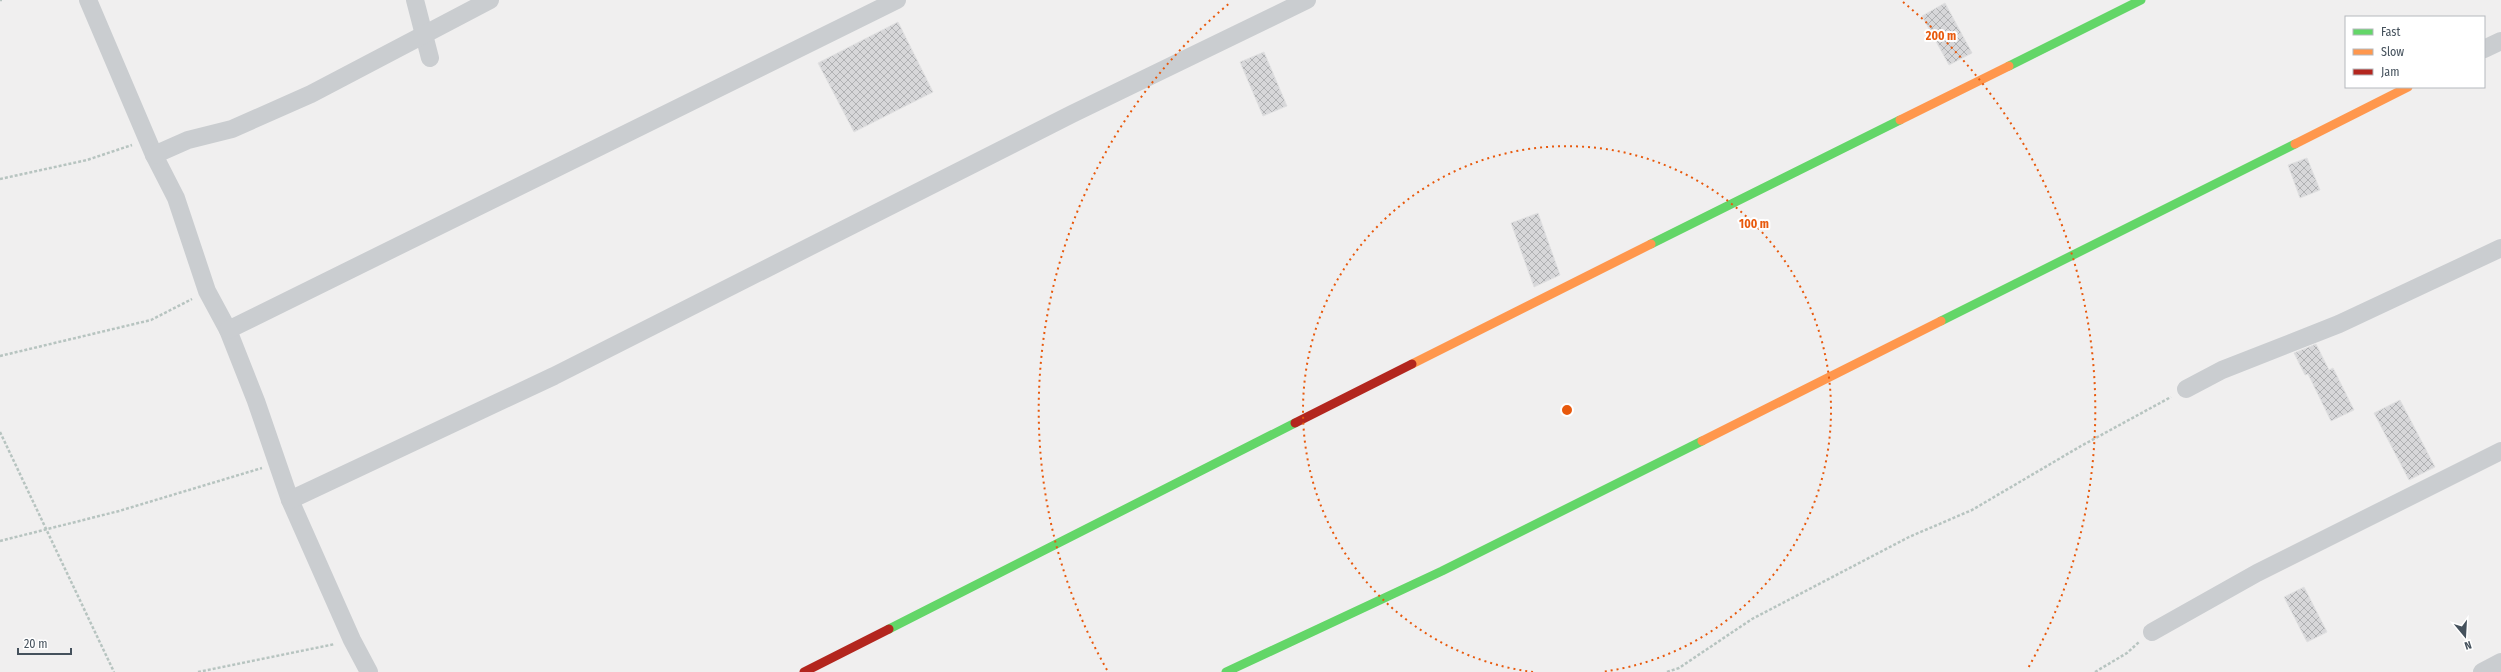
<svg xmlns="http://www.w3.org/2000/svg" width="2501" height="672" viewBox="0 0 2501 672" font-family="'Fira Sans Condensed',sans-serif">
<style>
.building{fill:url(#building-cross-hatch);stroke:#e1e1e2}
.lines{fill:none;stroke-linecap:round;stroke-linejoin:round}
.path{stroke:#b7c4c0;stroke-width:2.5;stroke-dasharray:3 2;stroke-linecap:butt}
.street{stroke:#cacdd0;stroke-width:18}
.fast{stroke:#63d668;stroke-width:9}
.slow{stroke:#ff974d;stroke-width:9}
.jam{stroke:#b3261e;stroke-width:9}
.ring{fill:none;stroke:#e8590c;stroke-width:2;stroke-dasharray:2 4}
.centre{fill:#e8590c;stroke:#fff;stroke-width:2}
.ring-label{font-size:12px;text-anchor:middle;font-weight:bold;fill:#e8590c;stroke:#fff;stroke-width:4;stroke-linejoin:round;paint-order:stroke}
</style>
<defs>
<pattern id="building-cross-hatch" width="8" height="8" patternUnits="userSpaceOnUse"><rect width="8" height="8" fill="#d7d7d9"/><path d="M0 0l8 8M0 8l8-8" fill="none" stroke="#b0b1b3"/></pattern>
</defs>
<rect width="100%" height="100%" fill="#f0efef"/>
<!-- building -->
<g class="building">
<path d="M1945,3L1972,53L1949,65L1922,16Z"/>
<path d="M898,22L933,92L854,132L818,63Z"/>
<path d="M1264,52L1287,106L1263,116L1240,62Z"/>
<path d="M2307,158L2320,190L2300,198L2288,165Z"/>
<path d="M1538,213L1560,275L1534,287L1511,223Z"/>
<path d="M2316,344L2329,370L2333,368L2354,410L2331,421L2308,374L2305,375L2294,353Z"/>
<path d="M2400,400L2435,467L2409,480L2374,413Z"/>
<path d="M2304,587L2327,632L2307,642L2284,597Z"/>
</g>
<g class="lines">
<!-- path -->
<g class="path">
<path d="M0,0H2"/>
<path d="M0,179L87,160L132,145"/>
<path d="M0,356L151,320L192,299"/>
<path d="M0,432L114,672"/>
<path d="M0,541L119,511L262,468"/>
<path d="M198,672L335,644"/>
<path d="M1667,672L1679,668L1752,619L1909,537L1972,510L2081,446L2171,397"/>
<path d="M2095,672L2127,653L2139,642"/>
</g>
<!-- street -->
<g class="street">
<path d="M88,0L154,155L176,198L207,291L228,330L256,401L290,500L352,640L369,672"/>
<path d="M415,0L430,58"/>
<path d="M2484,49L2501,41"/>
<path d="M154,155L188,140L232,129L311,94L490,0"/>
<path d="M228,330L897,0"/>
<path d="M2186,389L2222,370L2339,324L2501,248"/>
<path d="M290,500L554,376L1072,114L1307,0"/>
<path d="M2152,632L2257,573L2501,451"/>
<path d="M2482,672L2501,662"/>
</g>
<!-- fast -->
<g class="fast">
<path d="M2009,66L2141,0"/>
<path d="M1651,244L1900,120"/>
<path d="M1941,321L2295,144"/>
<path d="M889,629L1295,423"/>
<path d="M1226,672L1442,571L1702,441"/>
</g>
<!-- slow -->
<g class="slow">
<path d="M1900,120L2009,66"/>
<path d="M2295,144L2408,87"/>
<path d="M1412,364L1651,244"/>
<path d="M1702,441L1941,321"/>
</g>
<!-- jam -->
<g class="jam">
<path d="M1295,423L1412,364"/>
<path d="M804,672L889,629"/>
</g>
</g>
<!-- distance rings -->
<g class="ring">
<path d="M1533 672A264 264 0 1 1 1601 672"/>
<path d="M1107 670A529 529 0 0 1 1231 2M1903 2A529 529 0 0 1 2027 670"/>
</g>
<circle cx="1567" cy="410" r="6" class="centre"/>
<g class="ring-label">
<text x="1941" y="40">200 m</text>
<text x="1754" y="228">100 m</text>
</g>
<!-- legend -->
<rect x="2345" y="16" width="140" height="72" fill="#ffffff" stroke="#b5b9be"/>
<rect x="2353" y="29" width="20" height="6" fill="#63d668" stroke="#b5b9be"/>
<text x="2381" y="36" font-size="12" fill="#45515c">Fast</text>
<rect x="2353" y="49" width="20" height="6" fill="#ff974d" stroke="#b5b9be"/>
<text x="2381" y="56" font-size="12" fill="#45515c">Slow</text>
<rect x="2353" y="69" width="20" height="6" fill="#b3261e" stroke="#b5b9be"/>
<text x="2381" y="76" font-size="12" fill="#45515c">Jam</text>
<!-- north arrow -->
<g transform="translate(2465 636) rotate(162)" stroke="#ffffff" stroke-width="3" paint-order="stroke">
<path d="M0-3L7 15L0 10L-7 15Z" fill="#45515c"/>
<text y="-6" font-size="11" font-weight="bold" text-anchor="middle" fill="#45515c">N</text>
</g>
<!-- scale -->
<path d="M18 648v6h53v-6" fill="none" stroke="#45515c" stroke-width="2"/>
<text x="24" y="648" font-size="12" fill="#45515c" stroke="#ffffff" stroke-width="3" paint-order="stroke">20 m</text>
</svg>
